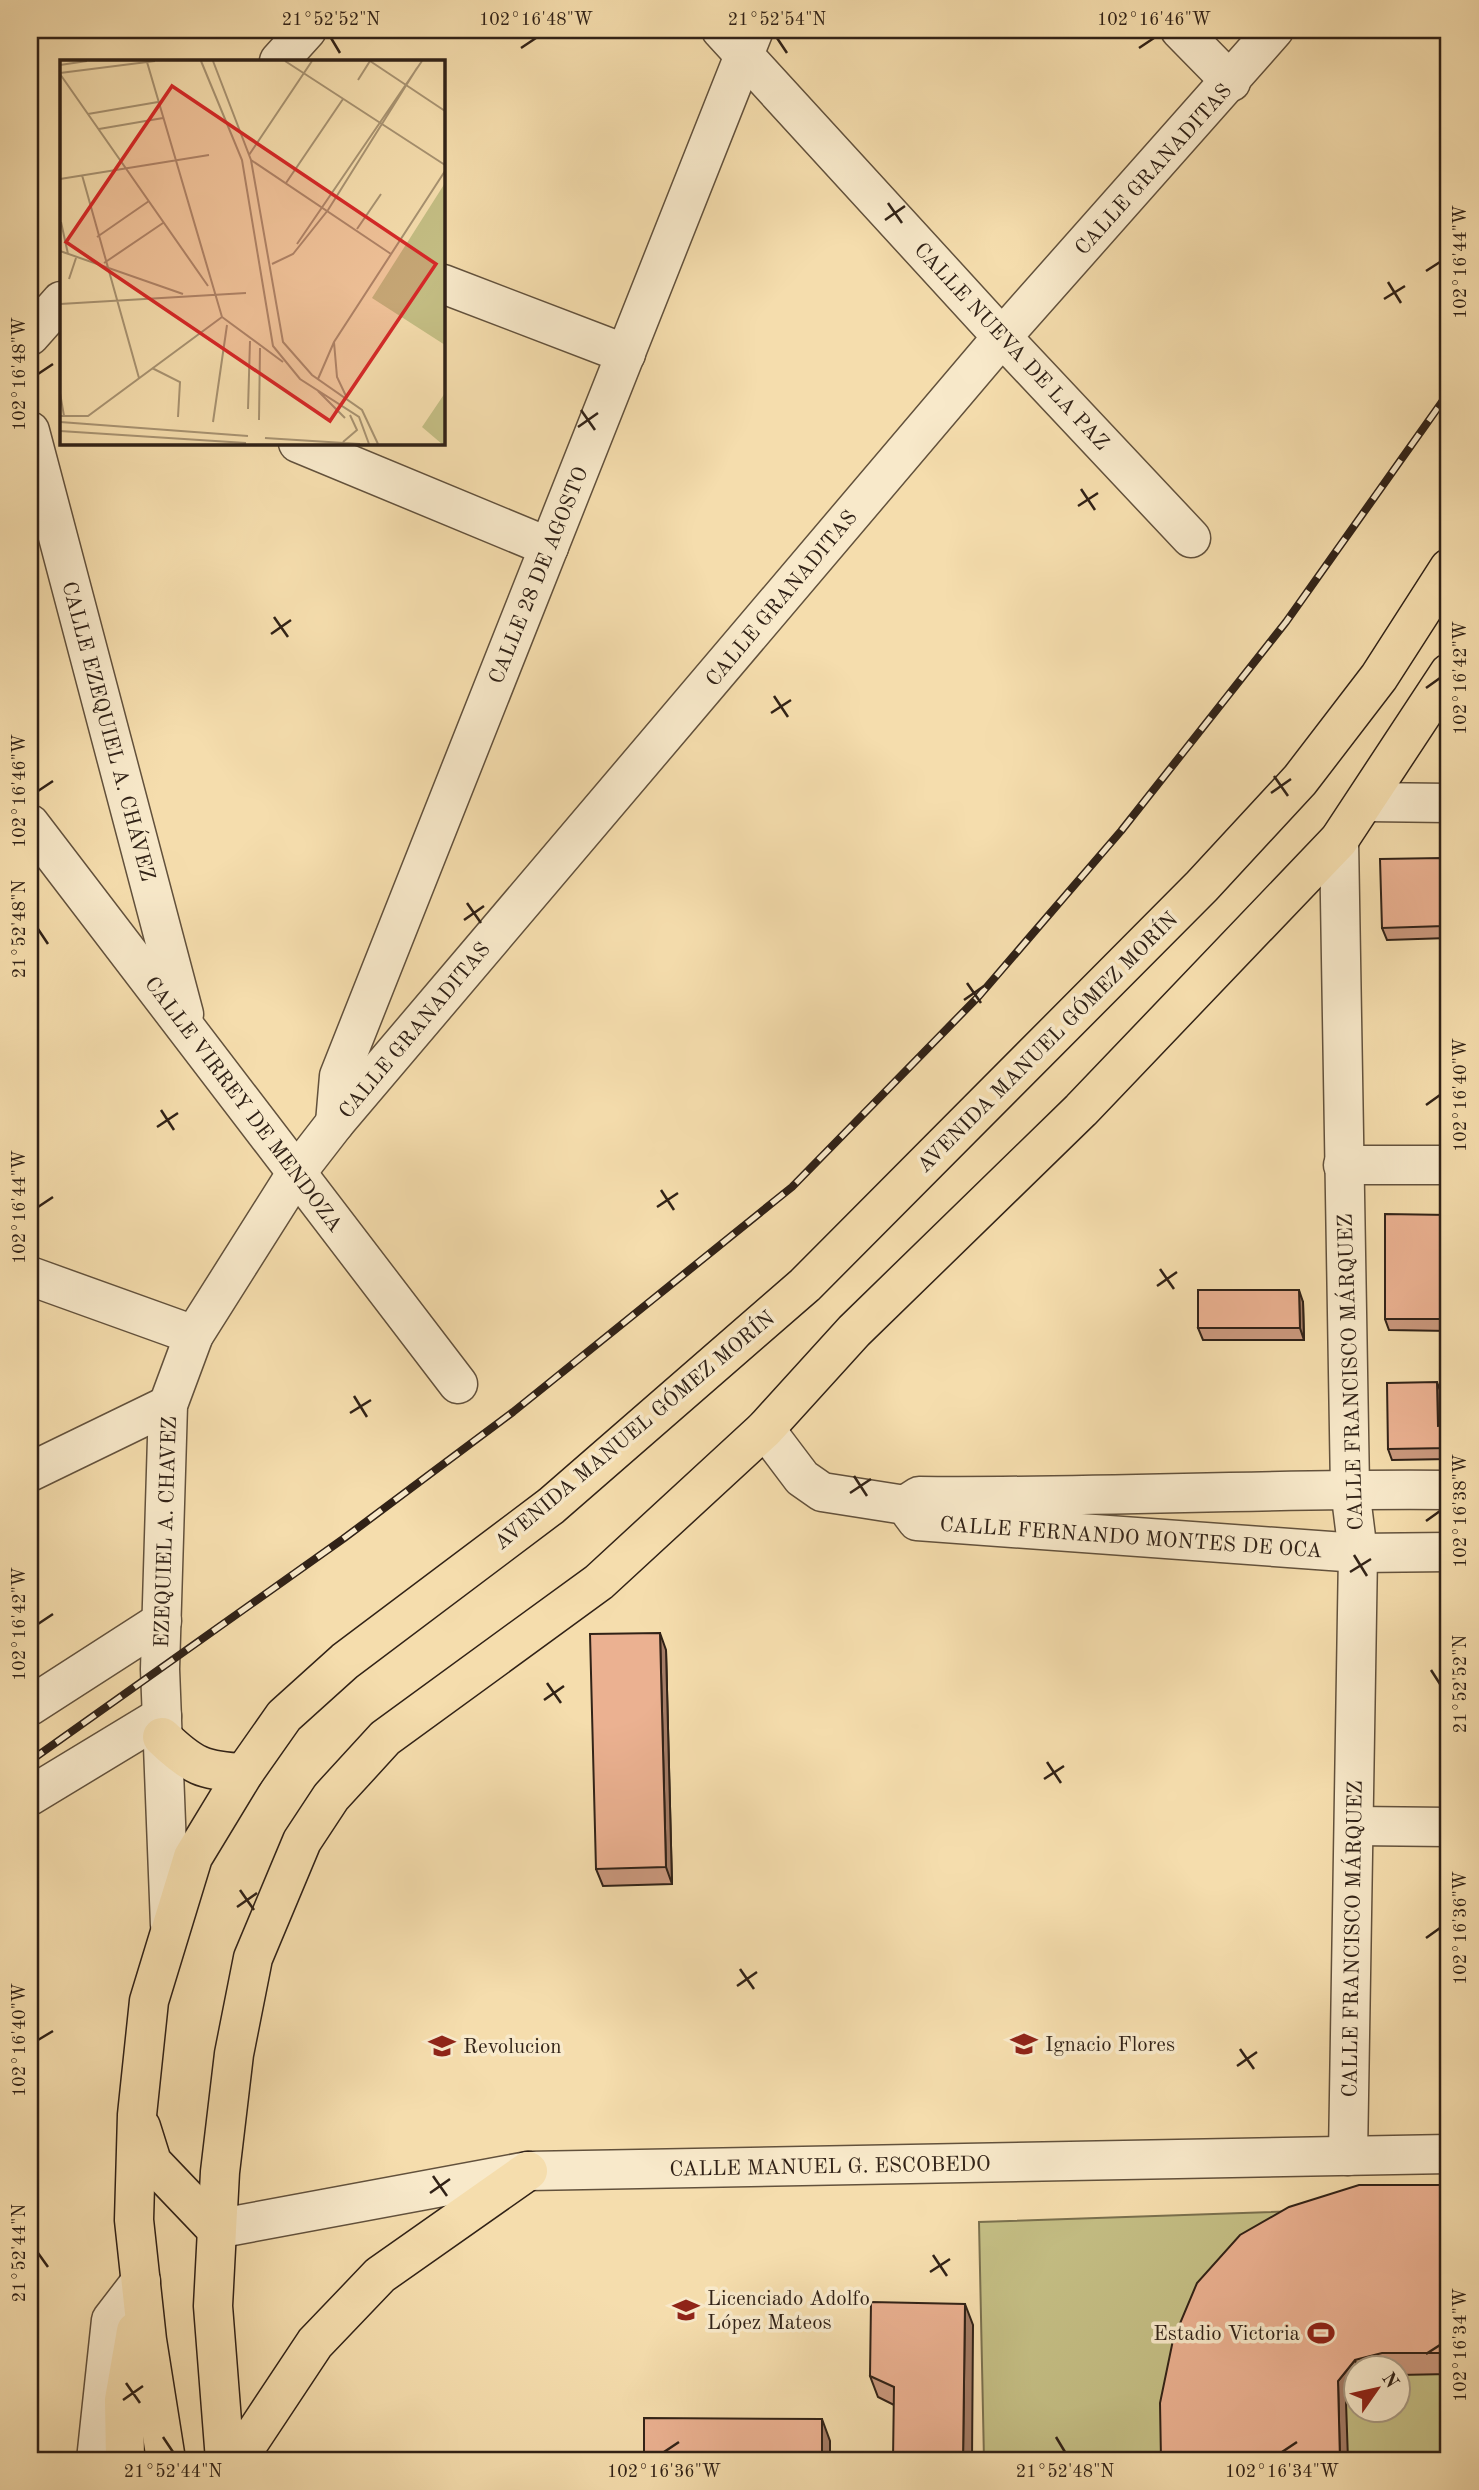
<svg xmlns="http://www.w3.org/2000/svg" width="1479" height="2490" viewBox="0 0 1479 2490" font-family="'Old Standard TT',serif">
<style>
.green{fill:#c4be84;stroke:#7a704e;stroke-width:2;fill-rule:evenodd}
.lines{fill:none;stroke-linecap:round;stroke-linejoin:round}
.street-casing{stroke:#62513c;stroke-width:41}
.primary-casing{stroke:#312217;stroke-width:41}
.street{stroke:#f8e9ca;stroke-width:38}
.primary{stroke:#f5ddad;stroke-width:38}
.rail-casing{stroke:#312217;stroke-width:8}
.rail{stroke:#f8e9ca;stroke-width:5;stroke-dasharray:16;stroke-linecap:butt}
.wall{fill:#ca987d;stroke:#312217;stroke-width:2}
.shaded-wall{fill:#a47c66;stroke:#312217;stroke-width:2}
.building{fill:#ebb191;stroke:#312217;stroke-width:2}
.ticks{fill:none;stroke:#312217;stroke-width:2.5}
.labels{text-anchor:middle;stroke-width:7;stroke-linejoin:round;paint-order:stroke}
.street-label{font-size:21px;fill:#312217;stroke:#f8e9ca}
.poi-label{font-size:21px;fill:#312217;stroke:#f8e9ca;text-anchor:start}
.inset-road{fill:none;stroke:#a79271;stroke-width:2}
.view{fill:#d62828;fill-opacity:0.15;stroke:#d62828;stroke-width:3.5}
.inset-edge{fill:none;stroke:#312217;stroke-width:3.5}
.neatline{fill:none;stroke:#312217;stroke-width:2.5}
.ticks-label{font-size:18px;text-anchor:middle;fill:#312217}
</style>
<rect width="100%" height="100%" fill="#f5ddad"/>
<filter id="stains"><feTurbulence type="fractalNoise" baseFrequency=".00286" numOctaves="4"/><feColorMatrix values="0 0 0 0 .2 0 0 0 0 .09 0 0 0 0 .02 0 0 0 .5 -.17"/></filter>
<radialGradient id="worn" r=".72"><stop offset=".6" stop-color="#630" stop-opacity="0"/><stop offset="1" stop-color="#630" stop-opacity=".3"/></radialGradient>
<!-- green -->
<path class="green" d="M1449,2206V2460H984L979,2222ZM1356,2368H1398V2410H1356Z"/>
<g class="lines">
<!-- street casing -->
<g class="street-casing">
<g id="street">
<path d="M721,30L1002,337L1191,538"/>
<path d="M1180,30L1231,82"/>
<path d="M279,61L307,30"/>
<path d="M443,284L626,354"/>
<path d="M30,336L61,301"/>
<path d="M30,431L184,1014"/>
<path d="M298,443L549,547"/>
<path d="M1367,802L1449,803"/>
<path d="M30,824L458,1384"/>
<path d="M1339,840L1350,1489L1358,1553L1348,2156"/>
<path d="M335,1123L339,1076L754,30"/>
<path d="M1343,1165H1449"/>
<path d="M30,1276L194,1335"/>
<path d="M765,1429L802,1478L822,1492L905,1505L919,1496C1096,1498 1272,1488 1449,1490"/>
<path d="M30,1472L168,1405"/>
<path d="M911,1513L917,1521L1358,1553L1449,1552"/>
<path d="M30,1706L162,1621"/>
<path d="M30,1796L162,1716"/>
<path d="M1355,1826L1449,1827"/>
<path d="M170,1925L160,1669L168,1405L194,1335L297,1172L335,1123L1002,337L1274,30"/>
<path d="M216,2229L528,2171L1449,2154"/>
<path d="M96,2460L111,2320L141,2281"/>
</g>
</g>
<!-- primary casing -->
<g class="primary-casing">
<g id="primary">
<path d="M162,1737C192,1766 203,1771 244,1773"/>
<path d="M141,2127L152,2162L216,2229"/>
<path d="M125,2460L124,2400L136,2331"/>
<path d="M166,2460L147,2340L134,2220L137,2115L149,2001L193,1857L244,1773L284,1716L345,1661L551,1506L805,1285L1202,886L1300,780L1379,677L1449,568"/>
<path d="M225,2460L213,2306L220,2172L234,2054L253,1958L302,1841L331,1797L385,1738L599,1582L765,1429L854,1331L1081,1110L1339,840L1449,673"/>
<path d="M241,2460L246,2447L315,2343L380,2275L528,2171"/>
</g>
</g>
<!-- street -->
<use href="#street" class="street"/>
<!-- primary -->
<use href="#primary" class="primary"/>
<!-- rail casing -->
<g class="rail-casing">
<path id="rail" d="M30,1761L343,1539L513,1412L792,1187L979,996L1121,831L1286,622L1449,392"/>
</g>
<!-- rail -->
<use href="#rail" class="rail"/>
</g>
<!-- wall -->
<g class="wall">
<path d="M1442,858L1446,869L1448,938L1387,940L1382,928Z"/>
<path d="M1449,1215V1331L1389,1330L1385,1319Z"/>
<path d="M1303,1302L1304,1340H1203L1198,1328Z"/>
<path d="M1441,1393L1442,1426H1449V1459L1392,1460L1388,1449Z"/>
<path d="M666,1650L672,1884L603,1886L596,1869Z"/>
<path d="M1449,2185V2374L1398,2375V2368H1356V2390L1346,2402L1161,2460Z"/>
<path d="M973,2325L894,2405L878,2397L870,2376Z"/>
</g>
<!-- shaded-wall -->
<g class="shaded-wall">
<path d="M1442,858L1446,869L1448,938L1444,926Z"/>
<path d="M1299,1290L1303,1302L1304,1340L1300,1328Z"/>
<path d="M1437,1382L1441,1393L1442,1437L1438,1426Z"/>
<path d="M660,1633L666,1650L672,1884L666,1867Z"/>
<path d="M965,2304L973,2325L972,2460H963Z"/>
<path d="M1355,2360L1358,2368H1356V2390L1346,2402L1348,2460H1340L1338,2381Z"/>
<path d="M822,2419L830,2441V2460H822Z"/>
</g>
<!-- building -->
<g class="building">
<path d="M1442,858L1444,926L1382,928L1380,859Z"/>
<path d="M1385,1214L1449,1215V1319H1385Z"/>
<path d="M1198,1290H1299L1300,1328H1198Z"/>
<path d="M1437,1382L1438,1426L1449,1425V1448L1388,1449L1387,1383Z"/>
<path d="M660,1633L666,1867L596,1869L590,1634Z"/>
<path d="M1359,2185H1449V2353H1382L1355,2360L1338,2381L1340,2460H1161L1160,2403L1173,2340L1197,2283L1240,2235L1289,2207Z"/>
<path d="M871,2302L965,2304L963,2460H893L894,2387L870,2376Z"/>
<path d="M644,2418L822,2419V2460H644Z"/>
</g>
<!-- ticks -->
<path class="ticks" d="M331,38L340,53M777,38L787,53M521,48L536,38M1139,48L1154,38M888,203L902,223M885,220L905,206M1426,271L1440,262M1388,282L1401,303M1384,299L1405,286M38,374L53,364M581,410L595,430M578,427L598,413M1081,489L1095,510M1078,506L1098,493M274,617L288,637M271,634L291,620M1426,688L1440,678M774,696L788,717M771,713L791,700M1274,776L1288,796M38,791L53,781M1271,793L1291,779M467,903L481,923M464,920L484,906M38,929L48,944M967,983L981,1003M964,1000L984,986M1426,1105L1440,1095M161,1110L174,1130M157,1127L178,1113M661,1190L674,1210M38,1207L53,1197M657,1207L678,1193M1160,1269L1174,1289M1157,1286L1177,1272M354,1396L367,1417M350,1413L371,1400M854,1476L867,1496M850,1493L871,1479M1426,1521L1440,1511M1354,1555L1367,1576M1350,1572L1371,1559M38,1624L53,1614M1431,1670L1440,1684M547,1683L561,1703M544,1700L564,1686M1047,1762L1061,1783M1044,1779L1064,1766M240,1890L254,1910M237,1907L257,1893M1426,1938L1440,1928M740,1969L754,1989M737,1986L757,1972M38,2040L53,2031M1240,2049L1254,2069M1237,2066L1257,2052M433,2176L447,2196M430,2193L450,2179M38,2253L48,2267M933,2255L947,2276M930,2272L950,2259M1426,2354L1440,2345M126,2383L140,2403M123,2400L143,2386M163,2437L173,2452M1056,2437L1065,2452M664,2452L679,2442M1282,2452L1297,2442"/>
<!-- icons -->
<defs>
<g id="school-bare" transform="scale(2.1)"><path d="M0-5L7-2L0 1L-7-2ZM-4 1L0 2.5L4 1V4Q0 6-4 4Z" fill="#8f2418" stroke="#f8e9ca" stroke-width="2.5" paint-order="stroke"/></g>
<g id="stadium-bare" transform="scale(2.1)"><path d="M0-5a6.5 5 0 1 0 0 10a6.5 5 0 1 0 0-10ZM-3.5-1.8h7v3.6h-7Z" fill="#8f2418" stroke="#f8e9ca" stroke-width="2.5" paint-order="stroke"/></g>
</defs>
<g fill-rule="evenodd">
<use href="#school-bare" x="1024" y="2044"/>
<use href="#school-bare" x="442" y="2046"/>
<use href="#school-bare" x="686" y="2310"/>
<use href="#stadium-bare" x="1321" y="2333"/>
</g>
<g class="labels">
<!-- street labels -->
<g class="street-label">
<text transform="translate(1153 169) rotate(-48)" y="7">CALLE GRANADITAS</text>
<text transform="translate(1012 346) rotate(47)" y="7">CALLE NUEVA DE LA PAZ</text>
<text transform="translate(538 575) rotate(-68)" y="7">CALLE 28 DE AGOSTO</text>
<text transform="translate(781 598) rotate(-50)" y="7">CALLE GRANADITAS</text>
<text transform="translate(109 731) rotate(75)" y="7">CALLE EZEQUIEL A. CHÁVEZ</text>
<text transform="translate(414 1030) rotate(-50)" y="7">CALLE GRANADITAS</text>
<text transform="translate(1047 1042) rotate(-45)" y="7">AVENIDA MANUEL GÓMEZ MORÍN</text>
<text transform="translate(244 1104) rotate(53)" y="7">CALLE VIRREY DE MENDOZA</text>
<text transform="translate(1350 1372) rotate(-92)" y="7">CALLE FRANCISCO MÁRQUEZ</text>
<text transform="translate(634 1430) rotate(-40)" y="7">AVENIDA MANUEL GÓMEZ MORÍN</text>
<text transform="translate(165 1532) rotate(-88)" y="7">EZEQUIEL A. CHAVEZ</text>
<text transform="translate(1131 1537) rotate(4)" y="7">CALLE FERNANDO MONTES DE OCA</text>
<text transform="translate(1352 1939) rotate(-89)" y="7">CALLE FRANCISCO MÁRQUEZ</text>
<text transform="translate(830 2166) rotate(-1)" y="7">CALLE MANUEL G. ESCOBEDO</text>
</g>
<!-- poi labels -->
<g class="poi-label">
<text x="1045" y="2051">Ignacio Flores</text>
<text x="463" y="2053">Revolucion</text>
<text x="707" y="2305">Licenciado Adolfo<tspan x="707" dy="24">López Mateos</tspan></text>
<text x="1300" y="2340" text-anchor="end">Estadio Victoria</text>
</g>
</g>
<!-- overview -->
<g transform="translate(60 60)">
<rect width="385" height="385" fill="#f5ddad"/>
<path d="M385,123V285L312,238ZM385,333V384H382L362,367Z" fill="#c4be84"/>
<path class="inset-road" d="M141,1L182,100L213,286L240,319L299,357L309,384M153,1L191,100L223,282L252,315L302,350L318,384M225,1L385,105M310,1L385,51M87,2L162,257L223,302M0,5L27,1M0,13L95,1M0,14L148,226M298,20L310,1M28,54L98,42M39,69L103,58M189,95L252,1M191,100L331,194M22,115L79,318M0,119L149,95M226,123L283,39M1,162L8,194M297,169L321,134M37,177L89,141M237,184L362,1M0,191L123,234M44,203L103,163M212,204L233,194L268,150L357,8M9,219L16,198M0,244L186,233M274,282L277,317L286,336M92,308L120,322L118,357M258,319L274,282L385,111M258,331L285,358M0,333L4,356M188,349L190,281M0,356H28L162,257M199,360L200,288M0,362L188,376M153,362L167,265M0,371L186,383M205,378L300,384M283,382L297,370L290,355"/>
<path class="view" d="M112,26L376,204L270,361L6,182Z"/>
<rect width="385" height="385" class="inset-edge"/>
</g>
<!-- margin -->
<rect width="1479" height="2490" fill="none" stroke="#f5ddad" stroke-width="77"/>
<!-- north arrow -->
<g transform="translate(1377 2389) rotate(56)"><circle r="33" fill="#f8e9ca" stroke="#a89982" stroke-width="2"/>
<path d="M0-5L12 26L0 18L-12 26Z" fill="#8f2418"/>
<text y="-10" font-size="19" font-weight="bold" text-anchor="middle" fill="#312217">N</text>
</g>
<rect x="38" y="38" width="1402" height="2414" class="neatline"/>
<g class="ticks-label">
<text x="331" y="25">21°52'52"N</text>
<text x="536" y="25">102°16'48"W</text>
<text x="777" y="25">21°52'54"N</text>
<text x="1154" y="25">102°16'46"W</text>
<text transform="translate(1460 262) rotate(-90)" y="6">102°16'44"W</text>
<text transform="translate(19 374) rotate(-90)" y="6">102°16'48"W</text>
<text transform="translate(1460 678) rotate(-90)" y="6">102°16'42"W</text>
<text transform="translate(19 791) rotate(-90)" y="6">102°16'46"W</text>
<text transform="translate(19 929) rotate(-90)" y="6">21°52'48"N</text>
<text transform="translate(1460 1095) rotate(-90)" y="6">102°16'40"W</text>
<text transform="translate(19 1207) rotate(-90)" y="6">102°16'44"W</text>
<text transform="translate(1460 1511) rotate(-90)" y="6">102°16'38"W</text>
<text transform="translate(19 1624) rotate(-90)" y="6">102°16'42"W</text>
<text transform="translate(1460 1684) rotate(-90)" y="6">21°52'52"N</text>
<text transform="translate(1460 1928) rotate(-90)" y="6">102°16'36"W</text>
<text transform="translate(19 2040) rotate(-90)" y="6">102°16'40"W</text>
<text transform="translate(19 2253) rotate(-90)" y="6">21°52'44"N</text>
<text transform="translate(1460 2345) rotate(-90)" y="6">102°16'34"W</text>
<text x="173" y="2477">21°52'44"N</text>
<text x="664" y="2477">102°16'36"W</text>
<text x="1065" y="2477">21°52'48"N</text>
<text x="1282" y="2477">102°16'34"W</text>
</g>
<rect width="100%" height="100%" filter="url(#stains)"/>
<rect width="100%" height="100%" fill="url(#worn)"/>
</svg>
